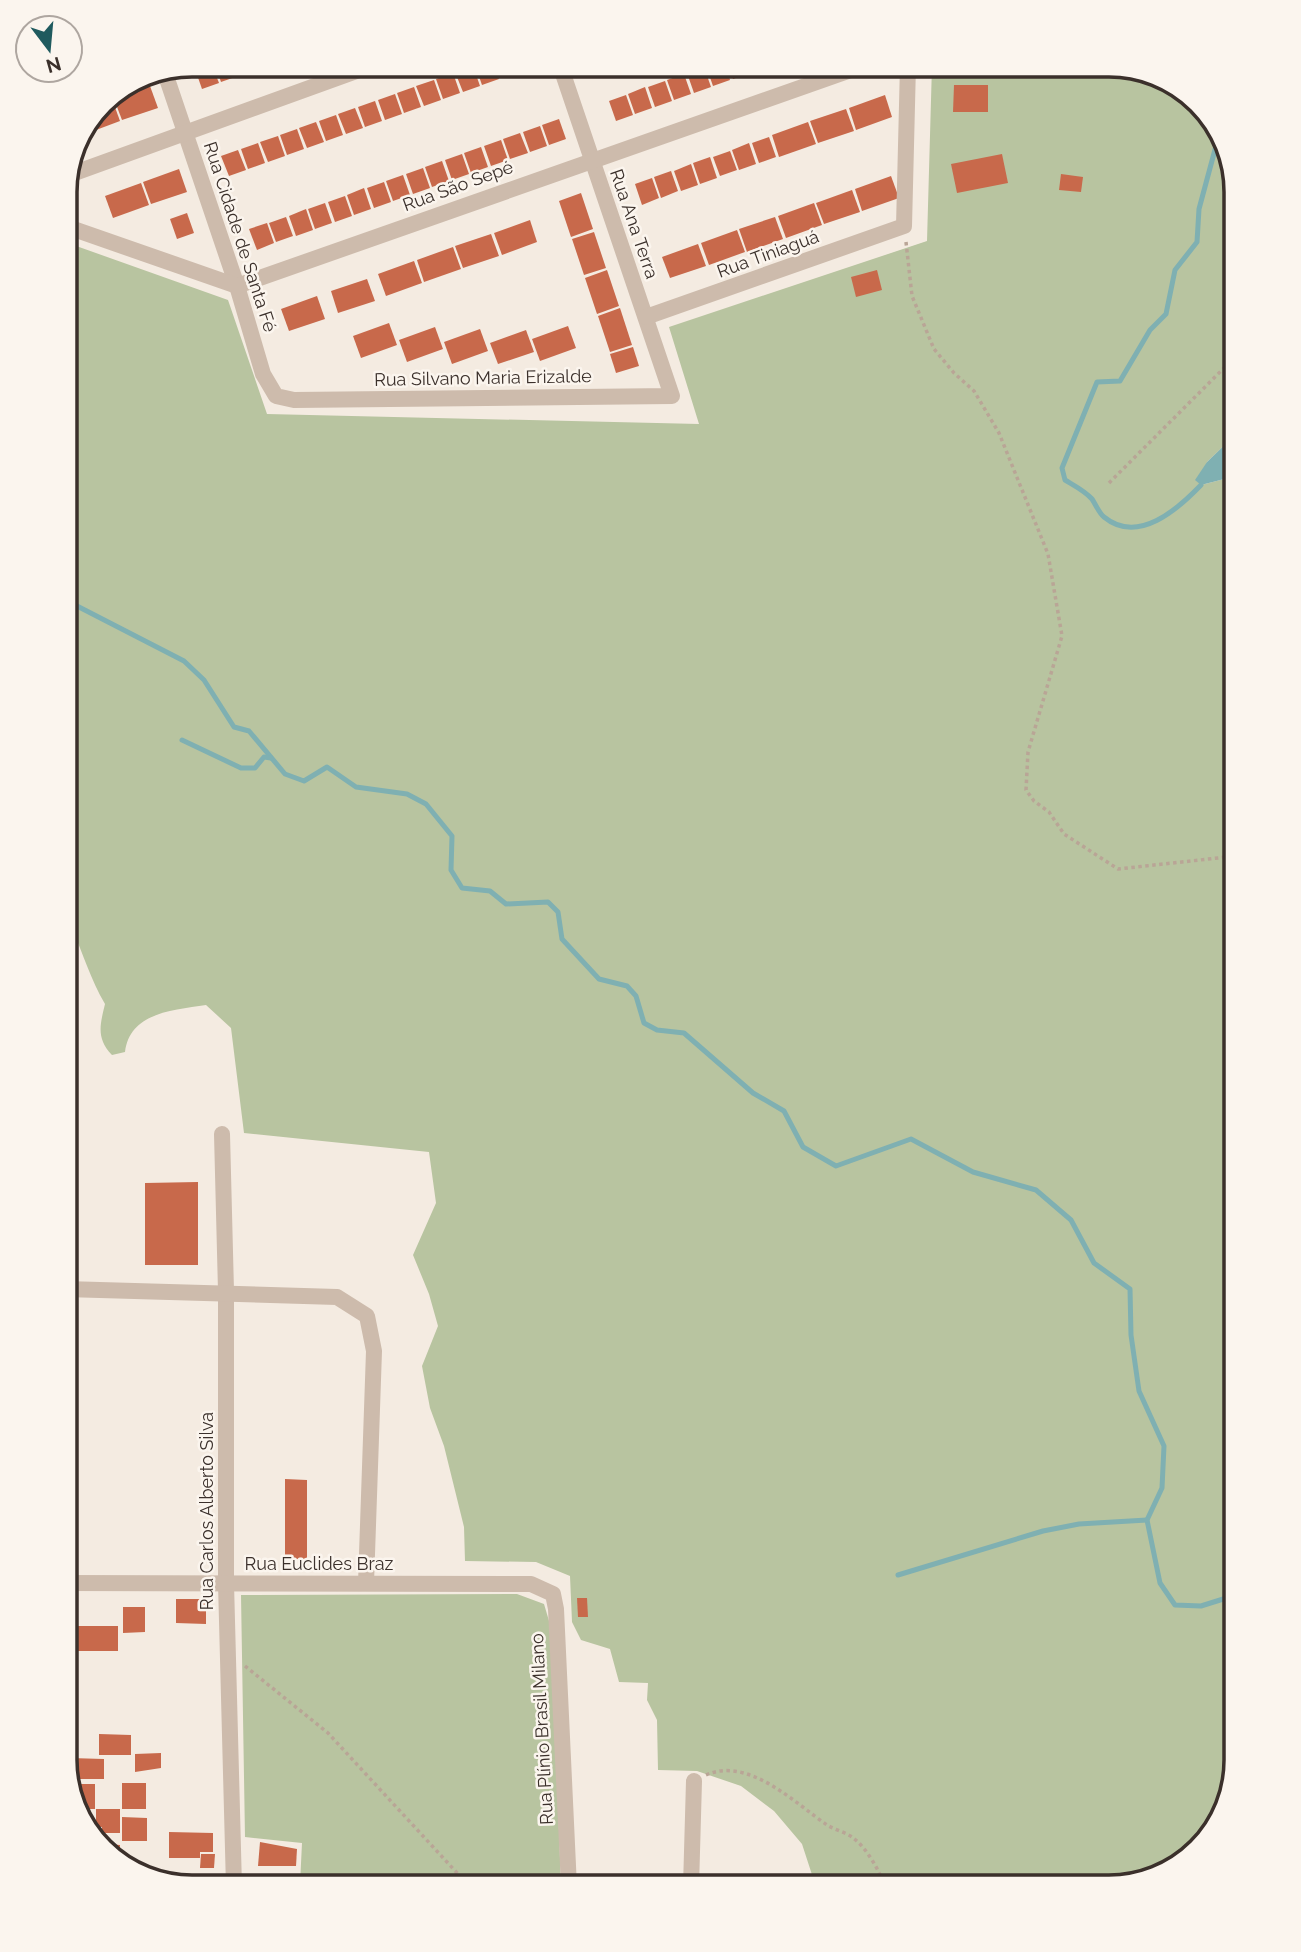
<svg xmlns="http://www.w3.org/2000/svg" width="1301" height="1952" viewBox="0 0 1301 1952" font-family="Raleway,sans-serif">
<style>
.green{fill:#b8c4a0}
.water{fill:#7fb0b2}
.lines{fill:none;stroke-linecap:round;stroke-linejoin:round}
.stream{stroke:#7fb0b2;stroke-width:5}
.building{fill:#c8694b}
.path{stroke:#b9a596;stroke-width:3.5;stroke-dasharray:3.5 3.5;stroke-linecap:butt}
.minor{stroke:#cdbbac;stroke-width:16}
.labels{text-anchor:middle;stroke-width:5;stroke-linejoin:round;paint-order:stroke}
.street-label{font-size:18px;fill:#3b302b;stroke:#fbf5ee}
.rim{fill:none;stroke:#3b302b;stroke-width:3.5}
</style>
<rect width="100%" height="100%" fill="#f4ebe1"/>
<!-- green -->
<g class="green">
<path d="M932,65H1117L1173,82L1219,129L1236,192V434L1207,462L1201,485L1236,476V1761L1219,1824L1172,1870L1110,1887H877L876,1884L816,1887L802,1844L774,1811L741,1786L697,1771L658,1770L657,1720L647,1700L648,1683L619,1682L610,1649L581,1640L572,1622L570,1576L536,1562L465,1561L464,1527L444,1446L430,1408L422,1366L438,1326L429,1294L413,1255L436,1203L429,1152L244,1133L231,1028L206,1005C174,1010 130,1012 125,1052L112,1055C96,1038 100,1025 105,1004C91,980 83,954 72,928L65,925V242L228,300L267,414L699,424L669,327L927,241Z"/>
<path d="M517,1594L544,1604L552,1631L561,1887H344L300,1884L302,1843L245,1837L241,1595Z"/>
</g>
<!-- water -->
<path class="water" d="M1236,434V476L1201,485L1195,480L1207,462Z"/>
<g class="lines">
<!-- stream -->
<g class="stream">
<path d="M1201,485C1178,509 1138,545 1104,517C1099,513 1096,505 1092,499C1085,491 1075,486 1065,480L1062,468L1097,382L1120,381L1150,330L1166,314L1175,270L1197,242L1199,209L1220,131"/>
<path d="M65,594L77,606L184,661L204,680L234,727L249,731L285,774L304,781L327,767L356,787L407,794L426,804L452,836L451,870L462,888L490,891L506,904L548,902L558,912L562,939L599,979L627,986L636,996L644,1023L657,1030L684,1033L753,1093L784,1111L803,1147L836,1166L911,1139L973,1172L1036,1190L1071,1220L1094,1263L1130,1289L1131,1335L1139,1391L1164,1446L1162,1488L1147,1520L1160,1583L1175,1605L1201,1606L1236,1595"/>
<path d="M182,740L241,768H255L264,757L271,758"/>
<path d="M898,1575L1043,1531L1079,1524L1147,1520"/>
</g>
</g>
<!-- building -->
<g class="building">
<path d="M212,65L219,83L202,89L195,69Z"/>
<path d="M215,65H234L238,76L221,82Z"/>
<path d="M237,65H256L258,69L241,75Z"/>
<path d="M475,65H494L499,79L482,85Z"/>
<path d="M497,65H516L519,72L502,78Z"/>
<path d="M519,65H539L521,71Z"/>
<path d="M725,65L730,80L713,86L706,66Z"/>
<path d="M728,65H747L750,73L733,79Z"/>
<path d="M750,65H771L752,72Z"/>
<path d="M473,66L480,86L463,92L455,72Z"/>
<path d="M704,67L711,87L694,93L687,73Z"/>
<path d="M453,73L460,93L443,99L436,79Z"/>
<path d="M684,74L691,94L674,100L667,80Z"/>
<path d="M434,80L441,100L424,106L416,86Z"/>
<path d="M665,81L672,101L655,107L648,87Z"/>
<path d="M954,85H988V112H953Z"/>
<path d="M150,86L158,108L122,120L114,99Z"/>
<path d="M414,87L421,107L404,113L397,93Z"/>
<path d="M645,87L652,108L635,114L628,94Z"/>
<path d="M395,94L402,114L385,120L378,100Z"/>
<path d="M626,95L633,115L616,121L609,101Z"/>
<path d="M885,95L892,117L856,130L849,108Z"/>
<path d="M112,99L120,121L88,133L102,103Z"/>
<path d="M375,101L382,121L365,127L358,107Z"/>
<path d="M355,108L363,128L346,134L338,114Z"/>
<path d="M846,109L854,131L818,143L810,121Z"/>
<path d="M336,115L343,135L326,141L319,121Z"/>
<path d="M559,119L566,139L549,145L542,125Z"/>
<path d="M316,122L324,142L307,148L299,128Z"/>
<path d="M808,122L816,144L779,157L772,135Z"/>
<path d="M540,126L547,146L530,152L523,132Z"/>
<path d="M297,129L304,149L287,155L280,135Z"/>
<path d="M520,133L528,153L510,159L503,139Z"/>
<path d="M278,136L285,156L268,162L260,142Z"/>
<path d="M769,137L776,157L759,163L752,143Z"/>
<path d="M501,140L508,160L491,166L484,146Z"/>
<path d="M258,143L265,163L248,169L241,149Z"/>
<path d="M749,143L756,164L739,170L732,150Z"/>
<path d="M481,147L488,167L471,173L464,153Z"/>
<path d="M238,150L246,170L229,176L221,156Z"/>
<path d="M730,151L737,170L720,176L713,157Z"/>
<path d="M462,154L469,174L452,180L445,160Z"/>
<path d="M1002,154L1008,183L957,193L951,164Z"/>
<path d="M710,157L717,178L700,184L693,163Z"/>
<path d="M442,161L449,181L432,187L425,167Z"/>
<path d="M691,164L698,185L681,191L674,171Z"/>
<path d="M423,168L430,188L413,194L406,174Z"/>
<path d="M179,169L187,192L151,204L143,182Z"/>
<path d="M671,171L678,191L661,198L654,177Z"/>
<path d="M1061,174L1083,177L1081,192L1059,190Z"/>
<path d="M403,175L410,195L393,201L386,181Z"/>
<path d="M891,176L899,198L862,211L855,189Z"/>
<path d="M652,178L659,198L642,205L635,184Z"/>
<path d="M384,182L391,202L374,208L367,188Z"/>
<path d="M141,183L149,205L113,218L105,196Z"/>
<path d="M364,188L371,209L354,215L347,195Z"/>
<path d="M852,190L860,212L824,224L816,203Z"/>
<path d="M581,193L593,229L571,237L559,201Z"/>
<path d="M345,196L352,216L335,222L328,202Z"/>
<path d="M325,203L332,223L315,229L308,209Z"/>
<path d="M814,203L822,225L786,238L778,216Z"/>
<path d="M306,209L313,230L296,236L289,216Z"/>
<path d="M187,213L194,233L177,239L170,219Z"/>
<path d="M286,217L293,236L276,242L269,223Z"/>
<path d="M775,217L783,239L747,252L739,229Z"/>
<path d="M530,220L537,242L502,255L494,233Z"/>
<path d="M267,223L274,243L257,250L249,229Z"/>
<path d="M737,230L745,252L709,265L701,243Z"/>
<path d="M594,232L606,268L584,275L572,239Z"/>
<path d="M491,234L499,256L463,268L455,246Z"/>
<path d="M698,244L706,266L670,278L662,257Z"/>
<path d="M453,247L461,269L424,282L417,260Z"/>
<path d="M414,261L422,283L386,296L378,274Z"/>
<path d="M607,270L619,306L597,314L585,278Z"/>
<path d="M877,270L882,290L856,297L851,277Z"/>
<path d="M367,279L375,301L338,313L331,291Z"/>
<path d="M317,296L325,319L289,331L281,309Z"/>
<path d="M620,308L632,345L610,352L598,316Z"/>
<path d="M389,323L397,345L361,358L353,336Z"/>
<path d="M568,326L576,348L540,361L532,339Z"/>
<path d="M435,327L443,349L407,362L399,340Z"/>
<path d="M480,329L488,351L452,364L444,342Z"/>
<path d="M526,330L534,352L498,364L490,343Z"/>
<path d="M633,347L639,366L616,373L610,354Z"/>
<path d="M198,1182V1265H145V1183Z"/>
<path d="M285,1479L307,1480V1559H285Z"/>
<path d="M577,1598H587L588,1617H578Z"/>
<path d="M176,1599H206V1624L176,1623Z"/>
<path d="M123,1607H145V1632L123,1633Z"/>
<rect x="65" y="1626" width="53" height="25"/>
<path d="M99,1734L131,1735V1755H99Z"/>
<path d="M161,1753V1768L135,1772V1754Z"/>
<path d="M70,1758L104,1759V1779H70Z"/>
<rect x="122" y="1783" width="24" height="26"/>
<path d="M71,1784H95V1809H78Z"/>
<path d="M96,1809H120V1833H102V1827H96Z"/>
<path d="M80,1816H91V1833L82,1823Z"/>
<path d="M122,1817L147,1818V1841H122Z"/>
<path d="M169,1832L213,1833V1852H200V1858H169Z"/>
<path d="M260,1842L297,1849L296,1866H258Z"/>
<path d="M106,1844L120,1845L119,1861L106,1848Z"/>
<path d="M201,1854H215L214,1868H200Z"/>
</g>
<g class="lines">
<!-- path -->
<g class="path">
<path d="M906,242L912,296L934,349L954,373L974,391L999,433L1048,554L1062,636L1028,752L1026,790L1034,801L1049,812L1064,834L1118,869L1236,856"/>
<path d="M1109,483L1236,356"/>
<path d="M245,1666L328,1733L470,1887"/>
<path d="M706,1775C748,1756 795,1803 827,1825C835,1830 845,1832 852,1837C867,1848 879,1870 885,1887"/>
</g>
<!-- minor -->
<g class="minor">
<path d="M164,70L237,286L263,374L276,396L294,400L672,396L560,65"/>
<path d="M69,175L373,65"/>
<path d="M65,226L237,286L865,65"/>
<path d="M646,317L904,226L908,65"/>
<path d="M222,1134L226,1291V1583L234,1887"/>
<path d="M65,1289L337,1297L367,1316L374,1351L366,1583"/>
<path d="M65,1583L531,1584L553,1594L556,1609L569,1887"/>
<path d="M182,1886L199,1887"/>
<path d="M691,1887L694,1781"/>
</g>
</g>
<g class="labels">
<!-- street labels -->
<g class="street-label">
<text transform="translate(458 186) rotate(-20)" y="6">Rua São Sepé</text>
<text transform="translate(634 224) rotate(71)" y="6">Rua Ana Terra</text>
<text transform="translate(240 237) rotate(72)" y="6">Rua Cidade de Santa Fé</text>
<text transform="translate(768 254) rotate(-20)" y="6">Rua Tiniaguá</text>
<text transform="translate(483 378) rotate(-1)" y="6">Rua Silvano Maria Erizalde</text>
<text transform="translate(207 1511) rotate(-90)" y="6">Rua Carlos Alberto Silva</text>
<text x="319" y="1570">Rua Euclides Braz</text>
<text transform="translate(542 1729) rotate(-93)" y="6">Rua Plínio Brasil Milano</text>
</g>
</g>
<!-- crop -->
<path d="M0 0H1301V1952H0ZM192 77H1109A115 115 0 0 1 1224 192V1760A115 115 0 0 1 1109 1875H192A115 115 0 0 1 77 1760V192A115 115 0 0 1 192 77Z" fill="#fbf5ee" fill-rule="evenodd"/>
<path class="rim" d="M192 77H1109A115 115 0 0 1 1224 192V1760A115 115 0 0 1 1109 1875H192A115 115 0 0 1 77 1760V192A115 115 0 0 1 192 77Z"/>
<!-- north arrow -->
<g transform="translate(49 49) rotate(164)"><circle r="33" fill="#fbf5ee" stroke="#aea6a0" stroke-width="2"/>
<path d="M0-5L12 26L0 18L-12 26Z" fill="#1f5a5e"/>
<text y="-10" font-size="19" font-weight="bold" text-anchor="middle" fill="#3b302b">N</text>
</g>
</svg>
